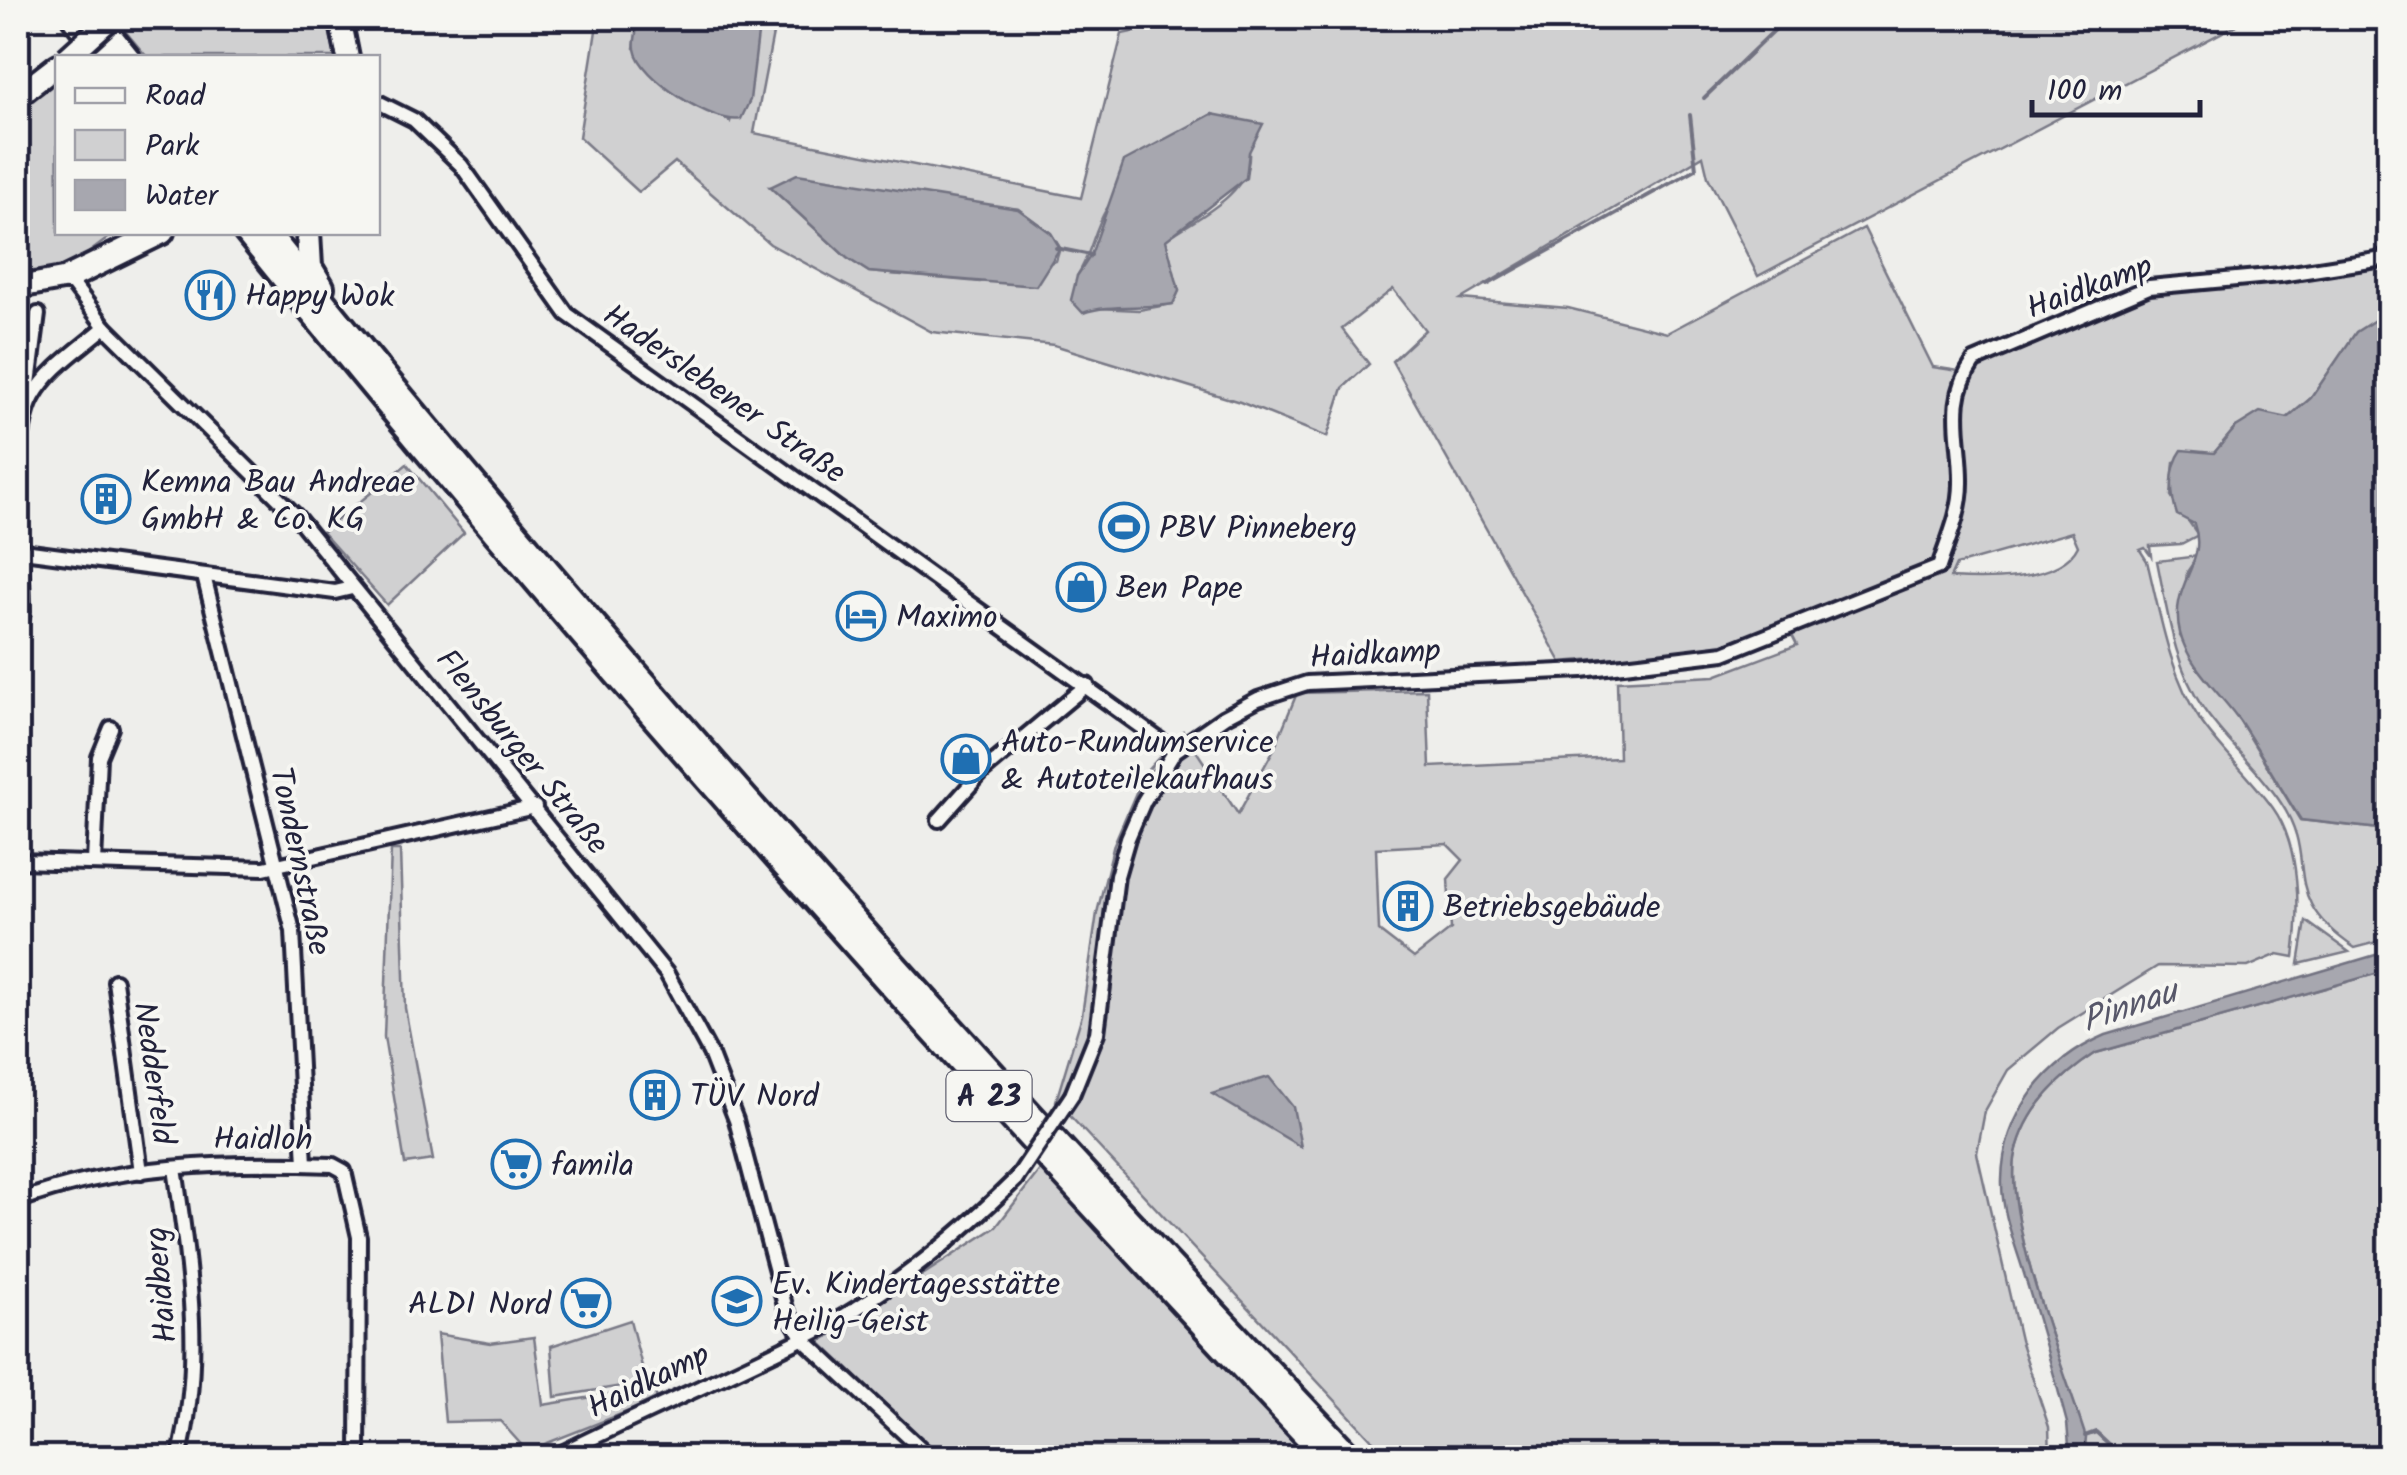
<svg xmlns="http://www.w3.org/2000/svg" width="2407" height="1475" viewBox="0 0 2407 1475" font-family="Kalam,sans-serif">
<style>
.green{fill:#d0d0d1;stroke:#797986;stroke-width:2.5;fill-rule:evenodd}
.water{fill:#a7a7af;stroke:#727281;stroke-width:2.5}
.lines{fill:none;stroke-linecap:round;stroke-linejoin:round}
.stream{stroke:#727281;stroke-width:4}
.street-casing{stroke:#22223b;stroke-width:20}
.primary-casing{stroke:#22223b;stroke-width:28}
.highway-casing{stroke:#22223b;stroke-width:30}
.street{stroke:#f6f6f2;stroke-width:12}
.primary{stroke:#f6f6f2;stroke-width:20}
.highway{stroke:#f6f6f2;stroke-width:22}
.street-bridge-casing{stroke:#22223b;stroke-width:20;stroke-linecap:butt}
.primary-bridge-casing{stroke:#22223b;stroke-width:28;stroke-linecap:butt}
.street-bridge{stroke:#f6f6f2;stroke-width:12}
.primary-bridge{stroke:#f6f6f2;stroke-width:20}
.labels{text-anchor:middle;stroke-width:8;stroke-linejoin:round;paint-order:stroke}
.shield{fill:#f6f6f2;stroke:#626272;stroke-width:2.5}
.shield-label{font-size:30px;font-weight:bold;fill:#22223b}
.street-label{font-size:32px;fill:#22223b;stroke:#f6f6f2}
.poi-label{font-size:32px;fill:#22223b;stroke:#f6f6f2;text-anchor:start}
.water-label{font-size:35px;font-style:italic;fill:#575769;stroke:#f6f6f2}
</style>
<rect width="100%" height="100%" fill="#eeeeeb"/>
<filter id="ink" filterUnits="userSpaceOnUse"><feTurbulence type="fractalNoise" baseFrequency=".01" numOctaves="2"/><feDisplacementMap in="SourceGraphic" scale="20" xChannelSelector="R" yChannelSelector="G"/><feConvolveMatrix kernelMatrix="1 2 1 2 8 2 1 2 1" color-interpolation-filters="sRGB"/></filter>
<g filter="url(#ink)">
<!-- green -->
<g class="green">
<path d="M128,18H327L335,57H147L120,25Z"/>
<path d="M598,18H639L634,48L730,122L760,18H776L754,133L1081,198L1122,34L1200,18H2234L2236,25L1758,276L1708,177L1703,156L1461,299L1568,308L1667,333L1864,228L1933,367L1959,371L2147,293L2305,278L2377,265L2389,257V311L2356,333L2311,398L2287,418L2236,427L2214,453L2174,462L2171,496L2198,535L2181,544L2150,546L2151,556L2145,548L2140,550L2147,561C2160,614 2169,673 2200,720C2221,751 2251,777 2273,808C2301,847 2300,912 2294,957L2278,954L2248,967L2158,966L2058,1028L2008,1070L1985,1111L1977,1153L2020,1340L2049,1427L2050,1457H1388L1056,1101L1082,1015L1097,913L1114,844L1144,774L1183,731L1238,814L1274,749L1297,693L1427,690L1430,767L1619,758L1617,681L1715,676L1797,645L1785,621L1721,648L1561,662L1392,361L1425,330L1393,289L1342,329L1369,364L1343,388L1327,437L1240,402L1054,345L932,332L770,244L675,162L639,192L579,137ZM1212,114L1249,152C1252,194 1196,218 1165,240L1179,291L1173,304L1139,310L1097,308L1077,276C1091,255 1093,232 1106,210C1131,170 1172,137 1212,114ZM770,187L1018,209L1051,233L1060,248L1056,261L980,282L869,272L847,258ZM2072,532L2078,546C2061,582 1984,580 1950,578L1956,565ZM1447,844L1463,860L1448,879L1451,929L1414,958L1379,931L1376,848Z"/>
<path d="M57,79L58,232L115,233L67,269L18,278V109Z"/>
<path d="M407,464L464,533L387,605L322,532Z"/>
<path d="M2198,556L2187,572L2180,636L2240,721L2300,820L2389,830V939L2355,948C2275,895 2321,863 2281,803C2259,769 2226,742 2203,708C2174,666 2167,609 2157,561Z"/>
<path d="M391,850H400L405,1008L433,1160L405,1164L384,1037Z"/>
<path d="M2306,921L2349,952L2299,964Z"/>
<path d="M2389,970V1457L2085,1458V1438C2065,1371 2002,1217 2016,1153C2026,1109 2059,1077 2096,1053Z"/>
<path d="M1043,1166L1310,1457H941L820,1342L996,1227Z"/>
<path d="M630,1320L646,1382L555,1397L551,1346Z"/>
<path d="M437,1334L490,1343L534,1337L543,1405L654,1387L657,1400L527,1451L500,1421L445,1422Z"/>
</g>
<!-- water -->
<g class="water">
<path d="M639,18H760L750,100L741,119C715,125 639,78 635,49C633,40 638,27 639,18Z"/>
<path d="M1212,114L1263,124L1249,152L1246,178L1166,240L1179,291L1173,304C1144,309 1108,304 1083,313L1071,300L1077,276L1091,255L1124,161Z"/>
<path d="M797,174L1018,209L1051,233L1060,248L1036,286L869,272L847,258L770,187Z"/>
<path d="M2389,311V830L2301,820C2280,788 2261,753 2240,721C2221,694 2188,666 2180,633C2168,583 2209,565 2194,524L2177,515C2170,494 2169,468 2182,450L2214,453L2236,427L2260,412L2288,418L2311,398L2356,332Z"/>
<path d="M2389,951V970L2096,1053C2059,1077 2026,1109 2016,1153C2002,1217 2065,1371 2086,1438L2084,1457H2070L2067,1423C2054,1374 2040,1325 2025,1277C2016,1246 2001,1212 2002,1180C2003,1113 2047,1060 2106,1035Z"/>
<path d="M1269,1077L1293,1107L1301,1147L1212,1094Z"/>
</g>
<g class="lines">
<!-- stream -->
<g class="stream">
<path d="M1704,98L1787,18"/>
<path d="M1056,248L1091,255"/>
<path d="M1487,285L1696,169L1690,115"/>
<path d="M2085,1436L2096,1432L2124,1458"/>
</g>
<!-- street casing -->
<g class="street-casing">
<g id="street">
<path d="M378,102L414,120L461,165L567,314L1175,751"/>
<path d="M68,278L105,327L296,516L667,974L710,1053L736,1120L786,1309L803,1339L931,1458"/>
<path d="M33,396L29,384L38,314"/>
<path d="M23,551L335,592L352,588"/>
<path d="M204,576L293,931L305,1164"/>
<path d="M18,634L23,612C23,561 9,439 33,397C48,369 81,348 105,327"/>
<path d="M939,820L982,772L1087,685"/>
<path d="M18,861L264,868L535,807"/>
<path d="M94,862L99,757L111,728"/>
<path d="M115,981L141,1172"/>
<path d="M1072,1095L1097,1033L1117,876L1128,838L1144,801L1175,751L1224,717L1258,699L1307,683L1582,670L1724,653L1939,567C1948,540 1961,512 1961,483C1962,438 1945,402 1974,361L2149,287L2280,275L2377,260L2390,253"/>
<path d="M175,1168C189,1266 204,1360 179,1458"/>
<path d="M18,1201C117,1164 228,1161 333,1165L344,1171L359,1237L358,1458"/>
<path d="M18,1447L20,1458"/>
<path d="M552,1458C635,1416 720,1380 802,1339C881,1300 954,1240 1016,1179"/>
</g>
</g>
<!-- primary casing -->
<g class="primary-casing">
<g id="primary">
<path d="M340,18L348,58"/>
<path d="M18,96L58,65"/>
<path d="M18,287L68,278"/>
</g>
</g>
<!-- highway casing -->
<g class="highway-casing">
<g id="highway">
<path d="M74,18L105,58"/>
<path d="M96,18L128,58"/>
<path d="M246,232C589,657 953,1061 1327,1458"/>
<path d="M267,232C610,658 976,1062 1352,1458"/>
<path d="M308,232L310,267L322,287"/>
<path d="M68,278L162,232"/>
</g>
</g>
<!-- street -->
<use href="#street" class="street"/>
<!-- primary -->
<use href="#primary" class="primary"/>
<!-- highway -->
<use href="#highway" class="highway"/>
<!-- street-bridge casing -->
<g class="street-bridge-casing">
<path id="street-bridge" d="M1016,1179L1072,1095"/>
</g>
<!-- primary-bridge casing -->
<g class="primary-bridge-casing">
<path id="primary-bridge" d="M67,58L111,18"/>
</g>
<!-- street-bridge -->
<use href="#street-bridge" class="street-bridge"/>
<!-- primary-bridge -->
<use href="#primary-bridge" class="primary-bridge"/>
</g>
</g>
<!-- icons -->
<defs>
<g id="restaurant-ring" transform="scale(2.5)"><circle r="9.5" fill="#f6f6f2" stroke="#1f6fb2" stroke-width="1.5"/><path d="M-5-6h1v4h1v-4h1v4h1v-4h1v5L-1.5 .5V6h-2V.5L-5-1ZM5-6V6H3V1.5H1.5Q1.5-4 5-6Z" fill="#1f6fb2"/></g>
<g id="building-ring" transform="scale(2.5)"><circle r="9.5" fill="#f6f6f2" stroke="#1f6fb2" stroke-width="1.5"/><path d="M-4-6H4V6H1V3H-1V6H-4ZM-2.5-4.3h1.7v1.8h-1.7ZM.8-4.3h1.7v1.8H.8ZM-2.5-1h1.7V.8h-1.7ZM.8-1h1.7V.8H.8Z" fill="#1f6fb2"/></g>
<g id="stadium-ring" transform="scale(2.5)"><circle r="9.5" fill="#f6f6f2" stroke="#1f6fb2" stroke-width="1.5"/><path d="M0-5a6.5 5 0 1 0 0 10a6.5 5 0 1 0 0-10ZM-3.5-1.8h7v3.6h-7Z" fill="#1f6fb2"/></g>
<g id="shop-ring" transform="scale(2.5)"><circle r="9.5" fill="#f6f6f2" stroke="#1f6fb2" stroke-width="1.5"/><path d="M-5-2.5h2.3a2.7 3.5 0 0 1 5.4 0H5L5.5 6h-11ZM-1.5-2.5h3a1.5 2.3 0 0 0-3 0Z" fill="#1f6fb2"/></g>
<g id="hotel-ring" transform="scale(2.5)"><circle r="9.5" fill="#f6f6f2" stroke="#1f6fb2" stroke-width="1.5"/><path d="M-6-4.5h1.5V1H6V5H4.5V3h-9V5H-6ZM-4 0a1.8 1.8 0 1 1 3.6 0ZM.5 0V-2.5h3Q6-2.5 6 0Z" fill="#1f6fb2"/></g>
<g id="supermarket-ring" transform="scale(2.5)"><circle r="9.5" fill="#f6f6f2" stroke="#1f6fb2" stroke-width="1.5"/><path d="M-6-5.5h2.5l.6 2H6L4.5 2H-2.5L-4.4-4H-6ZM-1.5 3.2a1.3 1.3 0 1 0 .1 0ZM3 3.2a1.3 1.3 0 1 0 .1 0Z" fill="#1f6fb2"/></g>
<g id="school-ring" transform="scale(2.5)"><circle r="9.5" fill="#f6f6f2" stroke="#1f6fb2" stroke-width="1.5"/><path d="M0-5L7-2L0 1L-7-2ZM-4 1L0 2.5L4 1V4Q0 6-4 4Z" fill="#1f6fb2"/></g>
</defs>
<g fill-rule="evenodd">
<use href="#restaurant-ring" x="210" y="295"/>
<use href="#building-ring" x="106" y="499"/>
<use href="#stadium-ring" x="1124" y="527"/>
<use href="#shop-ring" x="1081" y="587"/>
<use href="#hotel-ring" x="861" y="616"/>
<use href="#shop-ring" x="966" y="759"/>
<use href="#building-ring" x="1408" y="906"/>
<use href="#building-ring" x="655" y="1095"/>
<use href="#supermarket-ring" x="516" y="1164"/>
<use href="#school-ring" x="737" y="1301"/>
<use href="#supermarket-ring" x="586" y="1303"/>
</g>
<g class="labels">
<!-- shield labels -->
<rect class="shield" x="946.5" y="1071" width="85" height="50" rx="8"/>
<g class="shield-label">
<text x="989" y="1106">A 23</text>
</g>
<!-- street labels -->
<g class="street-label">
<text transform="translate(2089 286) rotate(-20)" y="11">Haidkamp</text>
<text transform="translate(725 393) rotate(35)" y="11">Haderslebener Straße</text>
<text transform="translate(1375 653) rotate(-3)" y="11">Haidkamp</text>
<text transform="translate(523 751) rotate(51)" y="11">Flensburger Straße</text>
<text transform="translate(301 861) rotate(78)" y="11">Tondernstraße</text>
<text transform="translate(155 1073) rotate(82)" y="11">Nedderfeld</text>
<text x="263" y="1149">Haidloh</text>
<text transform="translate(160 1285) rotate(-95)" y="11">Haidberg</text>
<text transform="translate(648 1380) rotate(-26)" y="11">Haidkamp</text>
</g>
<!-- poi labels -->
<g class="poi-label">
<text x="245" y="306">Happy Wok</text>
<text x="141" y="492">Kemna Bau Andreae<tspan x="141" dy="37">GmbH &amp; Co. KG</tspan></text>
<text x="1159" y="538">PBV Pinneberg</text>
<text x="1116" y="598">Ben Pape</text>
<text x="896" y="627">Maximo</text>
<text x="1001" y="752">Auto-Rundumservice<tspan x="1001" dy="37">&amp; Autoteilekaufhaus</tspan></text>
<text x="1443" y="917">Betriebsgebäude</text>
<text x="690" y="1106">TÜV Nord</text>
<text x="551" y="1175">famila</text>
<text x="772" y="1294">Ev. Kindertagesstätte<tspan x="772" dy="37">Heilig-Geist</tspan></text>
<text x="551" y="1314" text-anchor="end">ALDI Nord</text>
</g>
<!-- water labels -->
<g class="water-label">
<text transform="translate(2129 1005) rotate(-19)" y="12">Pinnau</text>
</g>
</g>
<!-- margin -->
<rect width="2407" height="1475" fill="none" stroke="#f6f6f2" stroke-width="60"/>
<rect x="30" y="30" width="2347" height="1415" fill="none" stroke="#22223b" stroke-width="4" filter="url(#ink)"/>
<!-- legend -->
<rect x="55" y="55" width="325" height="180" fill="#f6f6f2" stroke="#a1a1a9" stroke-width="2.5"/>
<rect x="75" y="88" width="50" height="15" fill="#f6f6f2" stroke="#a1a1a9" stroke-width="2.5"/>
<text x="145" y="105" font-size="30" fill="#22223b">Road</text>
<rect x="75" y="130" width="50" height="30" fill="#d0d0d1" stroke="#a1a1a9" stroke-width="2.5"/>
<text x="145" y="155" font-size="30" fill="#22223b">Park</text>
<rect x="75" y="180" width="50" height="30" fill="#a7a7af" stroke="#a1a1a9" stroke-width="2.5"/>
<text x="145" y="205" font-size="30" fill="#22223b">Water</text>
<!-- scale -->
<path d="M2032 100v15h168v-15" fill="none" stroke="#22223b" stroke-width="5"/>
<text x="2047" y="100" font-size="30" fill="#22223b" stroke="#f6f6f2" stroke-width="8" paint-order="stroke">100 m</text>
</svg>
